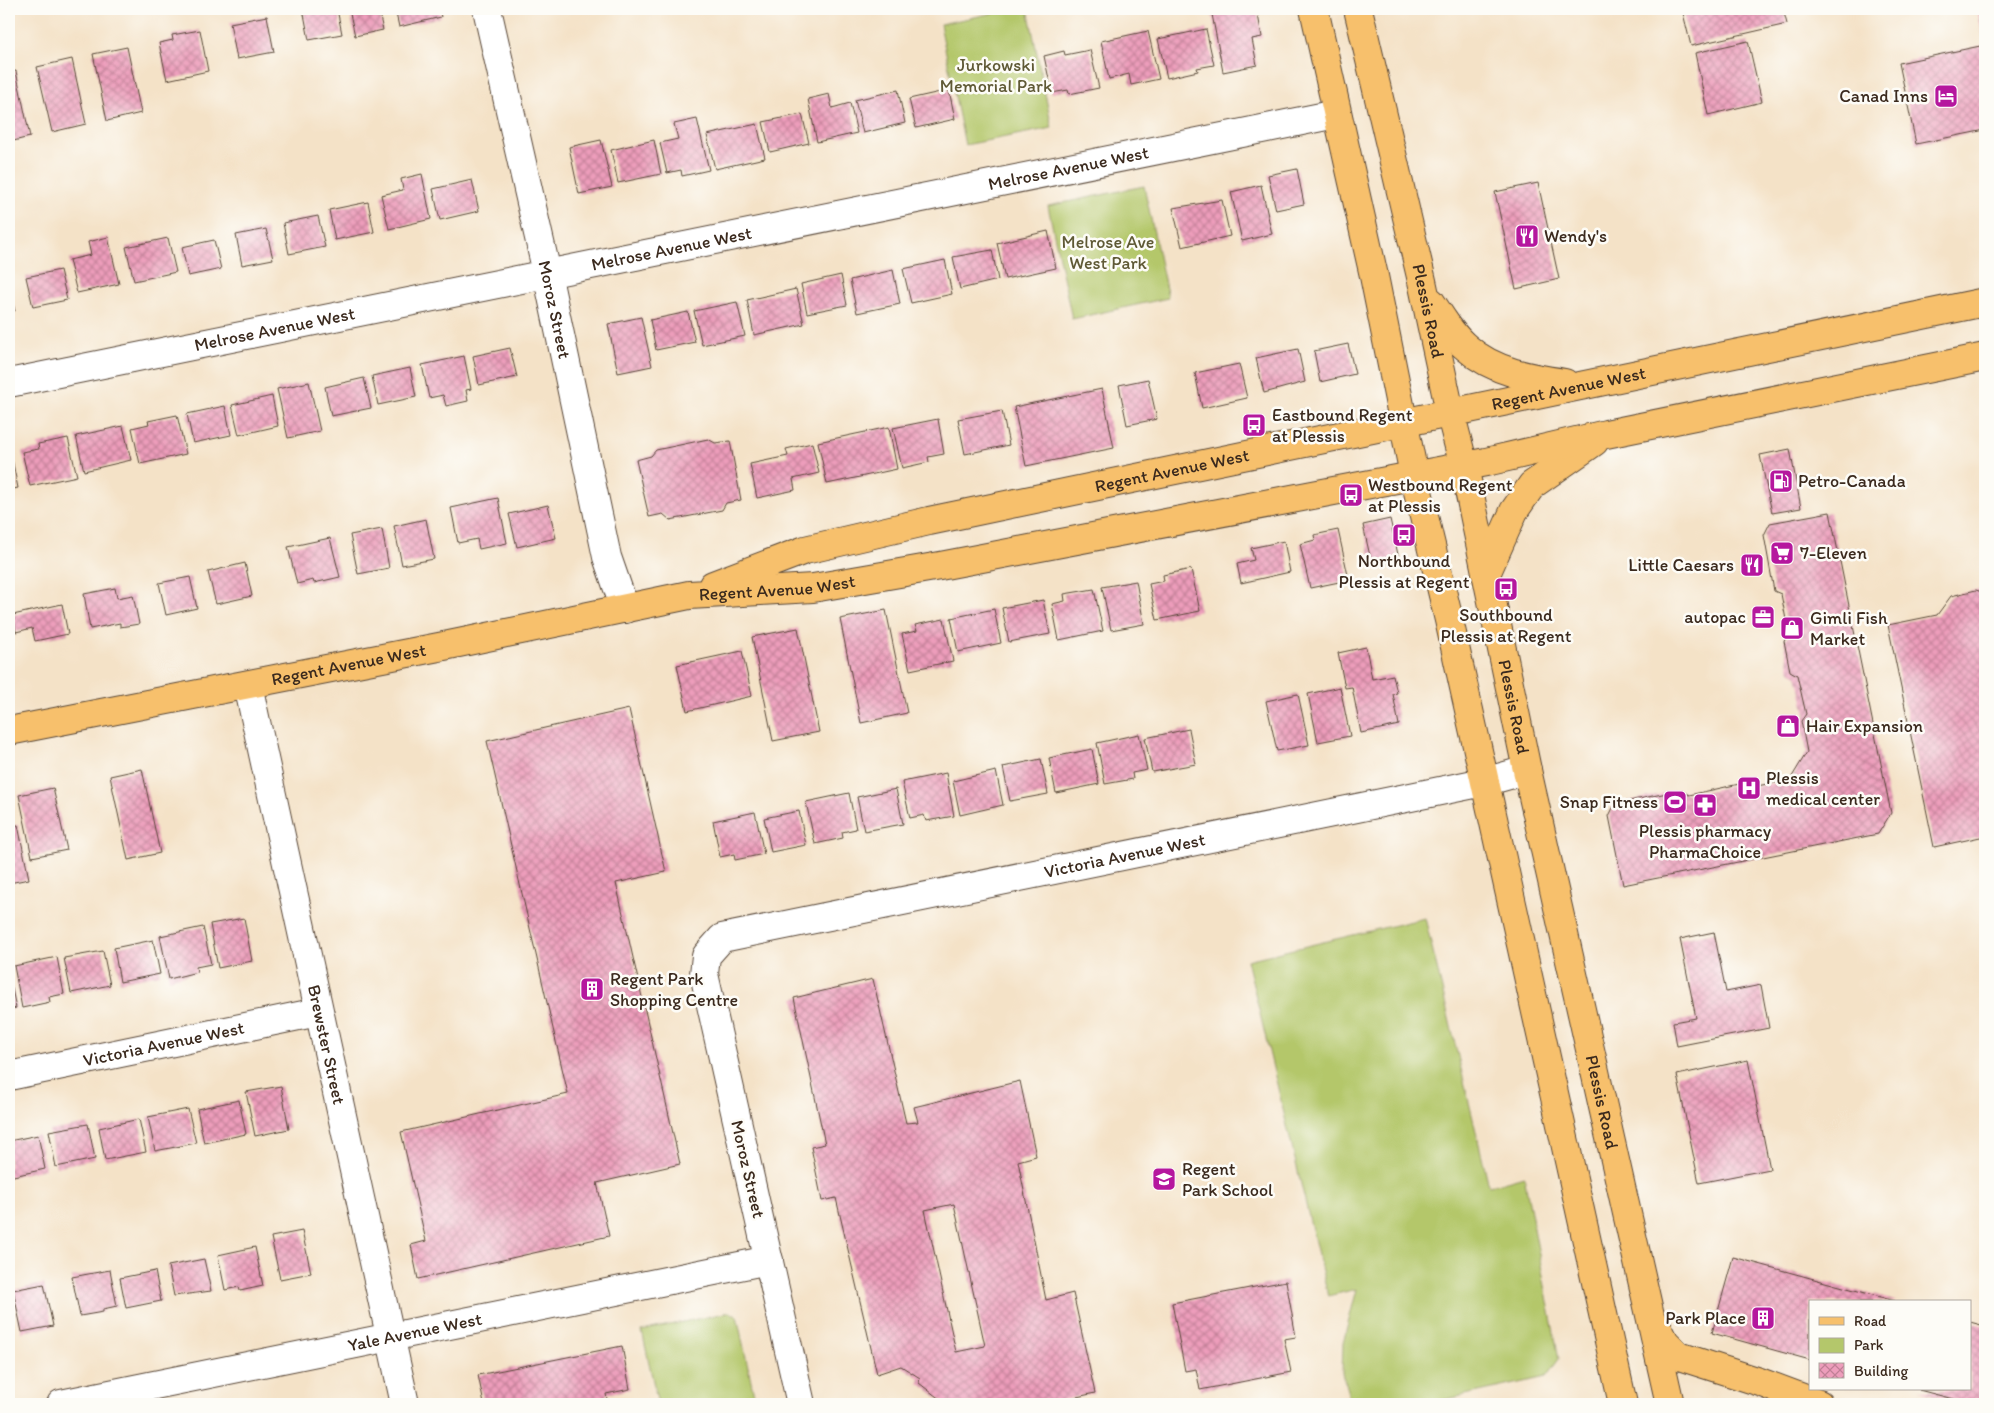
<svg xmlns="http://www.w3.org/2000/svg" width="1994" height="1413" viewBox="0 0 1994 1413" font-family="Itim,sans-serif">
<style>
.park{fill:#b4c76b;stroke:#787844}
.building{fill:url(#building-cross-hatch);fill-rule:evenodd}
.lines{fill:none;stroke-linecap:round;stroke-linejoin:round}
.minor-casing{stroke:#574637;stroke-width:30}
.major-casing{stroke:#574637;stroke-width:30}
.minor{stroke:#fff;stroke-width:28}
.major{stroke:#f7c06c;stroke-width:28}
.labels{text-anchor:middle;stroke-width:5;stroke-linejoin:round;paint-order:stroke}
.park-label{font-size:18px;fill:#5f5935;stroke:#fdfcf7}
.poi-label{font-size:18px;fill:#3b2a1e;stroke:#fdfcf7;text-anchor:start}
.street-label{font-size:18px;fill:#3b2a1e;stroke:#fdfcf7}
</style>
<defs>
<pattern id="building-cross-hatch" width="8" height="8" patternUnits="userSpaceOnUse" patternTransform="scale(1.25)"><rect width="8" height="8" fill="#ed9dbb"/><path d="M0 0l8 8M0 8l8-8" fill="none" stroke="#c18097"/></pattern>
</defs>
<rect width="100%" height="100%" fill="#fdfcf7"/>
<filter id="ink" filterUnits="userSpaceOnUse"><feTurbulence type="fractalNoise" baseFrequency=".02" numOctaves="2"/><feDisplacementMap in="SourceGraphic" scale="10" xChannelSelector="R" yChannelSelector="G"/><feConvolveMatrix kernelMatrix="1 2 1 2 8 2 1 2 1" color-interpolation-filters="sRGB"/></filter>
<filter id="wash" filterUnits="userSpaceOnUse"><feTurbulence type="fractalNoise" baseFrequency=".0096" numOctaves="4" result="noise"/><feDisplacementMap in="SourceGraphic" scale="20" xChannelSelector="R" yChannelSelector="G"/><feGaussianBlur stdDeviation="1.12" result="paint"/><feColorMatrix in="noise" values="0 0 0 0 0 0 0 0 0 0 0 0 0 0 0 0 0 1.4 0 .05"/><feComposite in="paint" operator="in"/></filter>
<g filter="url(#wash)">
<rect width="100%" height="100%" fill="#f4e2c7"/>
<!-- park -->
<g class="park">
<path d="M1013,9H1028L1052,128L965,145L940,24Z"/>
<path d="M1144,186L1168,298L1072,319L1048,206Z"/>
<path d="M1425,918L1489,1186L1524,1176L1559,1359L1546,1377L1425,1404H1351L1342,1373L1343,1343L1357,1289L1328,1296L1247,960Z"/>
<path d="M729,1312L737,1316L756,1404H658L642,1331Z"/>
</g>
<g id="blocks">
<!-- building -->
<g class="building">
<path d="M303,9H337L342,34L309,40Z"/>
<path d="M349,9H378L383,30L355,36Z"/>
<path d="M395,9H439L441,17L399,27Z"/>
<path d="M1211,9H1246L1247,11L1257,9L1262,37L1252,39L1257,65L1223,72Z"/>
<path d="M1682,9H1783L1787,24L1691,46Z"/>
<path d="M1977,9H1985V42H1984Z"/>
<path d="M267,16L274,52L237,59L230,23Z"/>
<path d="M1206,29L1214,65L1197,68L1198,71L1167,78L1158,39Z"/>
<path d="M200,30L208,71L167,80L159,43L173,40L172,35Z"/>
<path d="M1148,31L1159,79L1131,85L1129,74L1109,79L1101,41Z"/>
<path d="M1748,41L1762,102L1708,115L1695,53Z"/>
<path d="M1985,45V130L1916,144L1899,63Z"/>
<path d="M127,47L141,113L107,121L93,54Z"/>
<path d="M1090,50L1099,88L1069,94L1068,90L1052,93L1044,56L1064,51L1065,55Z"/>
<path d="M72,59L86,124L52,132L37,67Z"/>
<path d="M16,71L30,137L9,142V72Z"/>
<path d="M898,90L905,123L863,133L855,100Z"/>
<path d="M949,90L955,119L916,128L909,99Z"/>
<path d="M829,94L832,108L850,103L857,133L817,142L808,99Z"/>
<path d="M802,114L809,143L770,152L763,122Z"/>
<path d="M697,119L709,170L682,176L681,170L667,173L660,143L678,139L674,124Z"/>
<path d="M757,124L765,158L715,169L707,135Z"/>
<path d="M601,140L612,187L579,194L569,147Z"/>
<path d="M654,140L661,174L618,183L611,150Z"/>
<path d="M1297,169L1304,204L1276,210L1268,175Z"/>
<path d="M422,174L431,219L389,229L381,195L403,190L401,179Z"/>
<path d="M472,180L479,211L440,220L433,189Z"/>
<path d="M1538,183L1559,279L1516,289L1495,192Z"/>
<path d="M1261,185L1272,234L1242,241L1231,192Z"/>
<path d="M1222,200L1230,236L1182,247L1173,208Z"/>
<path d="M368,202L374,232L335,240L329,210Z"/>
<path d="M318,216L325,247L289,254L283,223Z"/>
<path d="M266,229L273,259L242,265L236,235Z"/>
<path d="M1048,231L1056,268L1005,279L997,243Z"/>
<path d="M108,237L119,284L77,293L69,260L91,255L88,242Z"/>
<path d="M168,238L176,272L134,281L126,247Z"/>
<path d="M214,240L221,269L188,276L182,247Z"/>
<path d="M992,250L998,280L960,289L953,257Z"/>
<path d="M945,260L952,294L911,303L903,269Z"/>
<path d="M60,270L67,300L33,307L26,277Z"/>
<path d="M893,270L900,304L857,313L850,280Z"/>
<path d="M841,275L847,305L807,313L801,284Z"/>
<path d="M9,288L15,311L9,312Z"/>
<path d="M796,289L804,324L754,335L747,300Z"/>
<path d="M737,302L745,336L702,345L694,311Z"/>
<path d="M688,312L695,342L656,350L650,320Z"/>
<path d="M641,317L652,366L618,373L608,324Z"/>
<path d="M1348,344L1355,374L1320,382L1314,351Z"/>
<path d="M510,348L517,377L479,385L473,356Z"/>
<path d="M1298,349L1305,382L1264,393L1256,358Z"/>
<path d="M464,356L471,389L466,390L468,401L446,406L443,395L429,398L422,365Z"/>
<path d="M1239,364L1247,398L1202,408L1195,373Z"/>
<path d="M410,368L416,397L378,405L372,376Z"/>
<path d="M364,378L371,408L331,416L325,387Z"/>
<path d="M1148,379L1157,419L1127,425L1119,385Z"/>
<path d="M309,382L320,431L288,438L277,389Z"/>
<path d="M1102,389L1114,448L1026,466L1014,407Z"/>
<path d="M272,396L278,426L239,435L232,405Z"/>
<path d="M225,406L231,435L193,443L187,414Z"/>
<path d="M1002,411L1009,445L965,454L958,419Z"/>
<path d="M177,415L186,454L140,464L132,428L149,424L148,421Z"/>
<path d="M938,419L944,454L928,457L929,462L902,468L893,428Z"/>
<path d="M123,426L131,460L84,471L76,436Z"/>
<path d="M889,427L897,469L827,484L818,442Z"/>
<path d="M68,438L77,476L30,486L22,452L39,449L38,444Z"/>
<path d="M708,439L715,443L730,441L741,500L726,503L722,510L670,520L663,514L649,517L636,460L651,456L656,450Z"/>
<path d="M812,443L819,473L793,479L795,490L757,498L750,464L788,456L786,449Z"/>
<path d="M1790,449L1801,508L1772,513L1760,455Z"/>
<path d="M9,454H11L18,488L9,490Z"/>
<path d="M498,498L507,543L479,549L477,539L458,543L451,508Z"/>
<path d="M548,505L556,538L517,547L509,514Z"/>
<path d="M1830,512L1891,813L1878,834L1623,885L1609,816L1615,804L1681,790L1689,795L1744,783L1751,787L1790,780L1807,752L1801,721L1806,714L1797,675L1790,671L1784,641L1789,635L1781,594L1774,591L1764,535L1770,523Z"/>
<path d="M426,519L434,559L402,565L394,526Z"/>
<path d="M1390,519L1399,559L1372,565L1363,525Z"/>
<path d="M382,529L389,568L358,574L350,535Z"/>
<path d="M1338,530L1349,580L1310,588L1300,544L1315,540L1314,535Z"/>
<path d="M330,538L340,577L314,583L313,580L297,584L288,547Z"/>
<path d="M1284,541L1290,572L1241,583L1237,564L1254,560L1251,548Z"/>
<path d="M245,563L252,596L216,604L208,572Z"/>
<path d="M1191,569L1200,611L1157,620L1149,584L1164,581L1163,575Z"/>
<path d="M190,577L197,608L166,615L159,583Z"/>
<path d="M1136,581L1144,624L1111,630L1102,587Z"/>
<path d="M115,588L117,598L133,595L139,624L120,627V623L90,629L84,594Z"/>
<path d="M1094,589L1103,631L1059,640L1052,604L1065,601L1064,594Z"/>
<path d="M1976,590L1985,593V700H1982L1985,715V836L1934,847L1888,625L1937,615L1951,596Z"/>
<path d="M1043,600L1050,634L1009,642L1002,608Z"/>
<path d="M62,604L68,634L35,641L32,628L16,632L13,615Z"/>
<path d="M994,609L1001,643L958,652L951,618Z"/>
<path d="M886,610L907,713L861,723L840,619Z"/>
<path d="M944,619L953,661L910,670L902,634L917,631L915,625Z"/>
<path d="M798,628L819,732L773,741L752,637Z"/>
<path d="M1366,647L1372,679L1393,675L1397,693L1393,694L1399,725L1361,733L1352,687L1345,688L1338,653Z"/>
<path d="M742,651L752,696L687,711L677,665Z"/>
<path d="M1340,687L1350,736L1318,742L1308,694Z"/>
<path d="M1298,694L1309,745L1277,751L1266,701Z"/>
<path d="M629,709L666,872L616,883L680,1164L597,1183L609,1236L418,1279L411,1245L426,1241L401,1132L568,1094L487,741Z"/>
<path d="M1189,729L1196,764L1152,772L1145,738Z"/>
<path d="M1139,734L1147,770L1132,773L1133,779L1105,784L1097,743Z"/>
<path d="M1092,749L1099,784L1056,793L1049,758Z"/>
<path d="M1041,759L1048,794L1010,801L1003,767Z"/>
<path d="M142,769L160,853L128,860L110,776Z"/>
<path d="M996,771L1003,805L960,815L953,781Z"/>
<path d="M946,773L954,816L926,821L924,815L910,818L902,782Z"/>
<path d="M53,788L67,850L32,857L19,795Z"/>
<path d="M896,789L903,824L864,831L857,797Z"/>
<path d="M849,793L856,829L842,832L843,838L815,844L806,802Z"/>
<path d="M799,811L806,845L771,852L764,818Z"/>
<path d="M755,812L764,854L735,860L734,854L720,857L713,821Z"/>
<path d="M18,825L29,879L9,883V826Z"/>
<path d="M244,918L252,961L218,968L210,924Z"/>
<path d="M203,927L211,964L196,967L197,972L169,979L160,936Z"/>
<path d="M1714,932L1726,992L1761,985L1769,1028L1677,1046L1673,1022L1696,1018L1680,939Z"/>
<path d="M153,940L160,974L120,982L114,948Z"/>
<path d="M103,951L110,985L71,993L64,958Z"/>
<path d="M57,957L64,994L49,997L50,1002L22,1008L14,966Z"/>
<path d="M10,979L16,1008L9,1010V980Z"/>
<path d="M873,979L906,1123L918,1122L914,1107L1020,1081L1036,1156L1018,1161L1046,1300L1073,1293L1095,1393L1045,1404H946L919,1383L920,1378L901,1366L877,1374L836,1198L822,1201L811,1147L825,1144L794,998ZM954,1204L985,1346L956,1352L925,1210Z"/>
<path d="M1748,1060L1770,1169L1699,1183L1677,1075Z"/>
<path d="M281,1086L289,1129L255,1136L246,1092Z"/>
<path d="M239,1100L246,1134L204,1143L197,1109Z"/>
<path d="M188,1109L196,1143L155,1151L148,1117Z"/>
<path d="M139,1119L146,1152L105,1160L99,1128Z"/>
<path d="M88,1124L95,1159L56,1167L49,1131Z"/>
<path d="M38,1135L45,1169L9,1177V1141Z"/>
<path d="M302,1231L311,1273L280,1279L271,1237Z"/>
<path d="M255,1247L263,1286L240,1291L239,1287L225,1290L218,1255Z"/>
<path d="M1733,1257L1895,1301V1302H1810V1360L1712,1333Z"/>
<path d="M204,1259L211,1291L174,1296L168,1266Z"/>
<path d="M110,1270L117,1306L103,1309V1312L80,1316L72,1277Z"/>
<path d="M155,1271L161,1301L126,1308L120,1278Z"/>
<path d="M1286,1281L1296,1337L1284,1339L1291,1372L1200,1390L1196,1369L1185,1371L1172,1303Z"/>
<path d="M44,1284L53,1326L22,1332L13,1290Z"/>
<path d="M1970,1322L1985,1326V1404H1972L1919,1390L1970,1389Z"/>
<path d="M622,1346L630,1389L606,1394L608,1404H484L478,1375Z"/>
</g>
</g>
</g>
<g filter="url(#ink)">
<use href="#blocks" fill-opacity="0" stroke="#574637" stroke-width="1"/>
<g class="lines">
<!-- minor casing -->
<g class="minor-casing">
<g id="minor">
<path id="s1" d="M487,9L547,273L607,557L625,609"/>
<path id="s2" d="M9,383L1336,114"/>
<path id="s3" d="M248,685L405,1404"/>
<path id="s4" d="M9,1076L318,1012"/>
<path id="s5" d="M61,1404L769,1260"/>
<path id="s6" d="M801,1404L704,974L706,956L722,938L1484,782L1527,770"/>
</g>
</g>
<!-- major casing -->
<g class="major-casing">
<g id="major">
<path d="M1314,9L1374,276L1414,475L1449,620L1623,1404"/>
<path id="s7" d="M1358,9L1422,281L1450,412L1464,466L1527,770L1670,1404"/>
<path d="M1431,302C1442,318 1452,336 1467,348C1494,372 1531,378 1565,383"/>
<path d="M1486,574L1514,511L1532,485L1594,442"/>
<path id="s8" d="M713,585L805,550L929,521L1985,302"/>
<path id="s9" d="M9,731L449,645L689,595L813,588L940,566L1486,462L1606,434L1985,357"/>
<path d="M1657,1326L1665,1342L1679,1356L1760,1382L1819,1404"/>
</g>
</g>
<!-- minor -->
<use href="#minor" class="minor"/>
<!-- major -->
<use href="#major" class="major"/>
</g>
</g>
<!-- icons -->
<defs>
<g id="hotel-square" transform="scale(1.25)"><rect x="-9" y="-9" width="18" height="18" rx="4" fill="#b5179e" stroke="#fdfcf7"/><path d="M-6-4.5h1.5V1H6V5H4.5V3h-9V5H-6ZM-4 0a1.8 1.8 0 1 1 3.6 0ZM.5 0V-2.5h3Q6-2.5 6 0Z" fill="#fff"/></g>
<g id="restaurant-square" transform="scale(1.25)"><rect x="-9" y="-9" width="18" height="18" rx="4" fill="#b5179e" stroke="#fdfcf7"/><path d="M-5-6h1v4h1v-4h1v4h1v-4h1v5L-1.5 .5V6h-2V.5L-5-1ZM5-6V6H3V1.5H1.5Q1.5-4 5-6Z" fill="#fff"/></g>
<g id="bus-square" transform="scale(1.25)"><rect x="-9" y="-9" width="18" height="18" rx="4" fill="#b5179e" stroke="#fdfcf7"/><path d="M-5-6H5V4H4V6H2V4H-2V6H-4V4H-5ZM-3.5-4V0h7V-4ZM-3.5 1.2v1.5H-2V1.2ZM2 1.2v1.5H3.5V1.2Z" fill="#fff"/></g>
<g id="fuel-square" transform="scale(1.25)"><rect x="-9" y="-9" width="18" height="18" rx="4" fill="#b5179e" stroke="#fdfcf7"/><path d="M-5.5-6h7V0h2V4h1.3V-2.5L3-4.5l.8-.8L6-3V5H2.5V1h-1V6h-7ZM-4.2-4.7v3.2H.2V-4.7Z" fill="#fff"/></g>
<g id="supermarket-square" transform="scale(1.25)"><rect x="-9" y="-9" width="18" height="18" rx="4" fill="#b5179e" stroke="#fdfcf7"/><path d="M-6-5.5h2.5l.6 2H6L4.5 2H-2.5L-4.4-4H-6ZM-1.5 3.2a1.3 1.3 0 1 0 .1 0ZM3 3.2a1.3 1.3 0 1 0 .1 0Z" fill="#fff"/></g>
<g id="office-square" transform="scale(1.25)"><rect x="-9" y="-9" width="18" height="18" rx="4" fill="#b5179e" stroke="#fdfcf7"/><path d="M-6-3h4V-5.5h4V-3h4V5H-6ZM-1-4.5V-3h2v-1.5ZM-6 0V1H6V0Z" fill="#fff"/></g>
<g id="shop-square" transform="scale(1.25)"><rect x="-9" y="-9" width="18" height="18" rx="4" fill="#b5179e" stroke="#fdfcf7"/><path d="M-5-2.5h2.3a2.7 3.5 0 0 1 5.4 0H5L5.5 6h-11ZM-1.5-2.5h3a1.5 2.3 0 0 0-3 0Z" fill="#fff"/></g>
<g id="hospital-square" transform="scale(1.25)"><rect x="-9" y="-9" width="18" height="18" rx="4" fill="#b5179e" stroke="#fdfcf7"/><path d="M-5-5h3v3.5h4V-5h3V5h-3V1.5h-4V5h-3Z" fill="#fff"/></g>
<g id="stadium-square" transform="scale(1.25)"><rect x="-9" y="-9" width="18" height="18" rx="4" fill="#b5179e" stroke="#fdfcf7"/><path d="M0-5a6.5 5 0 1 0 0 10a6.5 5 0 1 0 0-10ZM-3.5-1.8h7v3.6h-7Z" fill="#fff"/></g>
<g id="pharmacy-square" transform="scale(1.25)"><rect x="-9" y="-9" width="18" height="18" rx="4" fill="#b5179e" stroke="#fdfcf7"/><path d="M-2-6h4v4h4v4h-4v4h-4v-4h-4v-4h4Z" fill="#fff"/></g>
<g id="building-square" transform="scale(1.25)"><rect x="-9" y="-9" width="18" height="18" rx="4" fill="#b5179e" stroke="#fdfcf7"/><path d="M-4-6H4V6H1V3H-1V6H-4ZM-2.5-4.3h1.7v1.8h-1.7ZM.8-4.3h1.7v1.8H.8ZM-2.5-1h1.7V.8h-1.7ZM.8-1h1.7V.8H.8Z" fill="#fff"/></g>
<g id="school-square" transform="scale(1.25)"><rect x="-9" y="-9" width="18" height="18" rx="4" fill="#b5179e" stroke="#fdfcf7"/><path d="M0-5L7-2L0 1L-7-2ZM-4 1L0 2.5L4 1V4Q0 6-4 4Z" fill="#fff"/></g>
</defs>
<g fill-rule="evenodd">
<use href="#hotel-square" x="1946" y="96"/>
<use href="#restaurant-square" x="1527" y="236"/>
<use href="#bus-square" x="1254" y="425"/>
<use href="#fuel-square" x="1781" y="481"/>
<use href="#bus-square" x="1351" y="495"/>
<use href="#bus-square" x="1404" y="535"/>
<use href="#supermarket-square" x="1782" y="553"/>
<use href="#restaurant-square" x="1752" y="565"/>
<use href="#bus-square" x="1506" y="589"/>
<use href="#office-square" x="1763" y="617"/>
<use href="#shop-square" x="1792" y="628"/>
<use href="#shop-square" x="1788" y="726"/>
<use href="#hospital-square" x="1749" y="788"/>
<use href="#stadium-square" x="1675" y="802"/>
<use href="#pharmacy-square" x="1705" y="805"/>
<use href="#building-square" x="592" y="989"/>
<use href="#school-square" x="1164" y="1179"/>
<use href="#building-square" x="1763" y="1318"/>
</g>
<g class="labels">
<!-- park labels -->
<g class="park-label">
<text x="996" y="71">Jurkowski<tspan x="996" dy="21">Memorial Park</tspan></text>
<text x="1108" y="248">Melrose Ave<tspan x="1108" dy="21">West Park</tspan></text>
</g>
<!-- poi labels -->
<g class="poi-label">
<text x="1928" y="102" text-anchor="end">Canad Inns</text>
<text x="1544" y="242">Wendy's</text>
<text x="1272" y="421">Eastbound Regent<tspan x="1272" dy="21">at Plessis</tspan></text>
<text x="1798" y="487">Petro-Canada</text>
<text x="1368" y="491">Westbound Regent<tspan x="1368" dy="21">at Plessis</tspan></text>
<text x="1800" y="559">7-Eleven</text>
<text x="1404" y="567" text-anchor="middle">Northbound<tspan x="1404" dy="21">Plessis at Regent</tspan></text>
<text x="1734" y="571" text-anchor="end">Little Caesars</text>
<text x="1506" y="621" text-anchor="middle">Southbound<tspan x="1506" dy="21">Plessis at Regent</tspan></text>
<text x="1746" y="623" text-anchor="end">autopac</text>
<text x="1810" y="624">Gimli Fish<tspan x="1810" dy="21">Market</tspan></text>
<text x="1806" y="732">Hair Expansion</text>
<text x="1766" y="784">Plessis<tspan x="1766" dy="21">medical center</tspan></text>
<text x="1658" y="808" text-anchor="end">Snap Fitness</text>
<text x="1705" y="837" text-anchor="middle">Plessis pharmacy<tspan x="1705" dy="21">PharmaChoice</tspan></text>
<text x="610" y="985">Regent Park<tspan x="610" dy="21">Shopping Centre</tspan></text>
<text x="1182" y="1175">Regent<tspan x="1182" dy="21">Park School</tspan></text>
<text x="1746" y="1324" text-anchor="end">Park Place</text>
</g>
<!-- street labels -->
<g class="street-label">
<text dy="6" stroke="none"><textPath href="#s2" startOffset="1081">Melrose Avenue West</textPath></text>
<text dy="6" stroke="none"><textPath href="#s2" startOffset="676">Melrose Avenue West</textPath></text>
<text dy="6" stroke="none"><textPath href="#s1" startOffset="308">Moroz Street</textPath></text>
<text dy="6" stroke="none"><textPath href="#s7" startOffset="310">Plessis Road</textPath></text>
<text dy="6" stroke="none"><textPath href="#s2" startOffset="271">Melrose Avenue West</textPath></text>
<text dy="6" stroke="none"><textPath href="#s8" startOffset="879">Regent Avenue West</textPath></text>
<text dy="6" stroke="none"><textPath href="#s8" startOffset="474">Regent Avenue West</textPath></text>
<text dy="6" stroke="none"><textPath href="#s9" startOffset="782">Regent Avenue West</textPath></text>
<text dy="6" stroke="none"><textPath href="#s9" startOffset="346">Regent Avenue West</textPath></text>
<text dy="6" stroke="none"><textPath href="#s7" startOffset="715">Plessis Road</textPath></text>
<text dy="6" stroke="none"><textPath href="#s6" startOffset="894">Victoria Avenue West</textPath></text>
<text dy="6" stroke="none"><textPath href="#s4" startOffset="158">Victoria Avenue West</textPath></text>
<text dy="6" stroke="none"><textPath href="#s3" startOffset="368">Brewster Street</textPath></text>
<text dy="6" stroke="none"><textPath href="#s7" startOffset="1120">Plessis Road</textPath></text>
<text transform="translate(748 1169) rotate(77)" y="6">Moroz Street</text>
<text dy="6" stroke="none"><textPath href="#s5" startOffset="361">Yale Avenue West</textPath></text>
</g>
</g>
<!-- margin -->
<rect width="1994" height="1413" fill="none" stroke="#fdfcf7" stroke-width="30"/>
<!-- legend -->
<rect x="1809" y="1300" width="162" height="90" fill="#fdfcf7" stroke="#afa8a0"/>
<rect x="1819" y="1317" width="25" height="8" fill="#f7c06c" stroke="#afa8a0"/>
<text x="1854" y="1326" font-size="15" fill="#3b2a1e">Road</text>
<rect x="1819" y="1338" width="25" height="15" fill="#b4c76b" stroke="#afa8a0"/>
<text x="1854" y="1350" font-size="15" fill="#3b2a1e">Park</text>
<rect x="1819" y="1363" width="25" height="15" fill="url(#building-cross-hatch)" stroke="#afa8a0"/>
<text x="1854" y="1376" font-size="15" fill="#3b2a1e">Building</text>
</svg>
